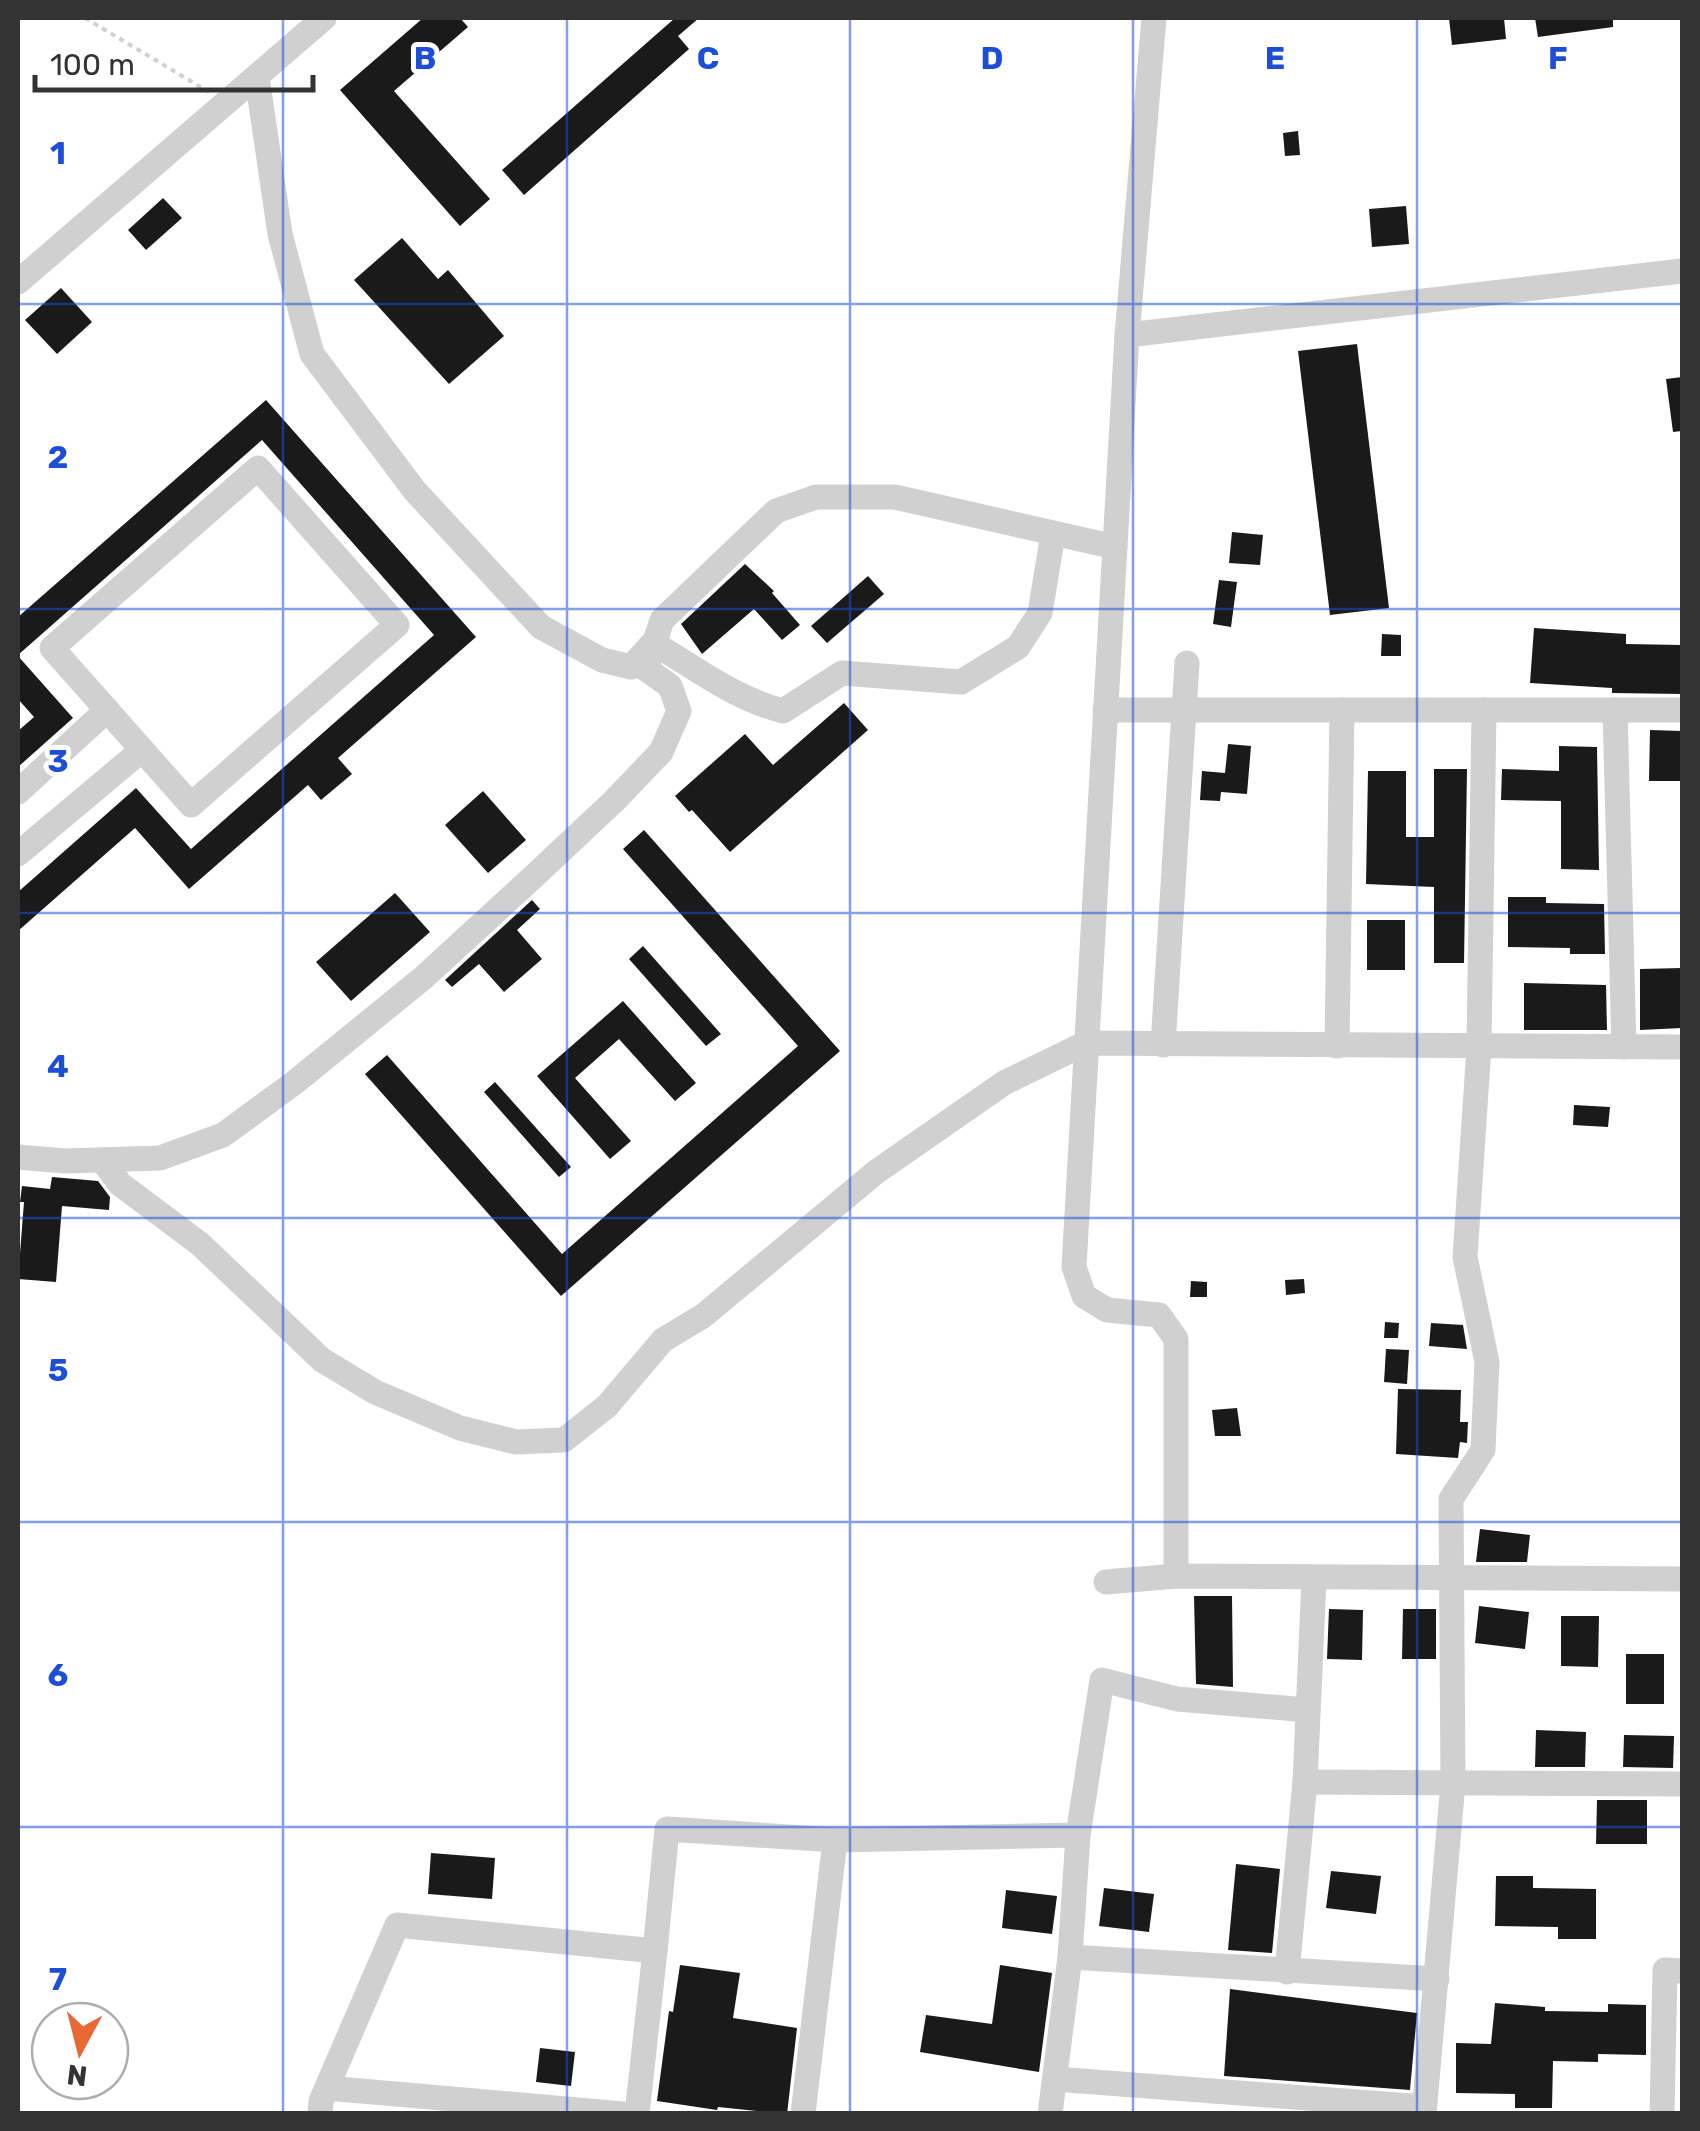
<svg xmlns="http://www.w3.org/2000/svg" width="1700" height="2131" viewBox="0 0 1700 2131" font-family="Rubik,sans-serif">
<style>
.building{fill:#1a1a1a}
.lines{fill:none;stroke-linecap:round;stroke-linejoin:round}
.path{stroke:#d0d0d0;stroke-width:4;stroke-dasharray:5 5;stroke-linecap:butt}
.minor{stroke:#d0d0d0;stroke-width:25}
.grid{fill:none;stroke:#1d4ed8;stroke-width:2.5;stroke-opacity:0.55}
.grid-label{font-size:32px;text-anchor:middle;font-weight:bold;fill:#1d4ed8;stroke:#fff;stroke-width:10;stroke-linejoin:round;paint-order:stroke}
</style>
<rect width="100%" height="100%" fill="#fff"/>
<!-- building -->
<g class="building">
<path d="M423,18H460L468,27L394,91L490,199L460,226L340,90Z"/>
<path d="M675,18H699L678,36L689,49L524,195L502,170Z"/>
<path d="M1449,18H1504L1506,39L1452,45Z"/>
<path d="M1535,18H1613V27L1538,37Z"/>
<path d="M1298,131L1300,155L1285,156L1283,133Z"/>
<path d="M163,198L182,218L146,250L128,230Z"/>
<path d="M1406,206L1409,244L1372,247L1369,209Z"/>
<path d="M402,238L438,279L448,270L504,336L449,384L354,280Z"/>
<path d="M61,288L92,322L57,354L25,320Z"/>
<path d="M1357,344L1389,608L1330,615L1298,351Z"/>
<path d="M1682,377V431L1673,432L1666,379Z"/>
<path d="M266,400L476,637L338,758L352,774L321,800L308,785L189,889L135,828L18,931V892L136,788L191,849L434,635L262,440L18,655V617Z"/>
<path d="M1232,532L1263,535L1260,565L1229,563Z"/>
<path d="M745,564L774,591L772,593L800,625L782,640L754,609L702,654L681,624Z"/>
<path d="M868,576L884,594L827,643L811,626Z"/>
<path d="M1219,580L1237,582L1231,627L1213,624Z"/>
<path d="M1534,628L1626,634V644L1682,645V694L1612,693V688L1530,683Z"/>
<path d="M1382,634L1401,635V656H1381Z"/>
<path d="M18,656L73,718L18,767V731L34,717L18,699Z"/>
<path d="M844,703L868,730L730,852L692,810L689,812L675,796L745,734L773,765Z"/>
<path d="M1650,730L1682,731V781H1649Z"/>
<path d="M1228,744L1251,746L1247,794L1221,792L1220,801L1200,800L1202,771L1225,773Z"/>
<path d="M1559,746L1597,747L1599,870L1561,869V801L1501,800L1502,769L1559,771Z"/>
<path d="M1434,769H1467L1464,963H1434V887L1366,884L1368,771H1406V837H1434Z"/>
<path d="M483,791L526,840L488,873L445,825Z"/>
<path d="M644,830L840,1051L561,1296L365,1074L387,1055L562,1254L798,1046L623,849Z"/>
<path d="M395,893L430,932L351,1001L316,962Z"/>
<path d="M1508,897H1546V903L1604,904L1605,954H1570V948L1508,947Z"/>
<path d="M532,900L540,909L517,930L542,959L504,992L479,964L452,987L445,980Z"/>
<rect x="1367" y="920" width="38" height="50"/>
<path d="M643,946L721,1034L706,1046L629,959Z"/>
<path d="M1682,968V1028L1640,1030V969Z"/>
<path d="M1524,983L1606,985L1607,1030H1524Z"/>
<path d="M623,1001L696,1083L675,1101L619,1039L575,1078L631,1141L610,1159L537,1076Z"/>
<path d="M495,1082L571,1167L559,1177L484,1092Z"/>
<path d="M1574,1105L1610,1107L1608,1127L1573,1125Z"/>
<path d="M52,1177L98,1181L110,1197L109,1210L62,1206L56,1282L18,1279L24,1202H20L22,1186L50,1189Z"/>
<path d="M1304,1279L1305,1293L1286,1295L1285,1280Z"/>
<path d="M1191,1281L1207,1282V1297H1190Z"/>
<path d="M1385,1322L1399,1323L1398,1338H1384Z"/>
<path d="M1431,1323L1463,1325L1467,1349L1429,1346Z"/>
<path d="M1386,1349L1409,1350L1407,1384L1384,1382Z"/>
<path d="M1398,1389L1461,1390L1460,1422H1468L1467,1443L1460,1442L1458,1458L1396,1454Z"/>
<path d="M1237,1408L1241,1436H1215L1212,1410Z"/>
<path d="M1480,1529L1530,1535L1527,1562H1476Z"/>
<path d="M1194,1596H1232L1233,1687L1196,1684Z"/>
<path d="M1479,1606L1529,1612L1525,1649L1475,1643Z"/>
<path d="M1329,1609L1363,1610L1362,1660L1327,1659Z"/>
<path d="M1403,1609H1436V1659H1402Z"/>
<path d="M1561,1616H1599L1598,1667L1561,1666Z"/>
<rect x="1626" y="1654" width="38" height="50"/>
<path d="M1536,1730L1586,1732L1585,1767H1535Z"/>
<path d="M1624,1735L1674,1736L1673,1768L1623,1767Z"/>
<path d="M1597,1800H1647V1844H1596Z"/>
<path d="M431,1853L495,1858L492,1899L428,1894Z"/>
<path d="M1236,1864L1280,1869L1272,1953L1228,1950Z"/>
<path d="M1331,1871L1381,1876L1376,1914L1326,1908Z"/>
<path d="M1496,1876H1533V1888L1596,1889V1939H1558V1927L1495,1926Z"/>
<path d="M1104,1888L1154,1894L1149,1932L1099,1926Z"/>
<path d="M1006,1890L1057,1896L1052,1934L1002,1928Z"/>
<path d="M680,1965L740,1973L733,2018L797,2028L787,2114L718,2107L717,2110L657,2101L669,2011L673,2012Z"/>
<path d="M1000,1965L1052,1973L1039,2072L920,2052L926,2015L992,2024Z"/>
<path d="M1230,1989L1417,2013L1410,2090L1224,2076Z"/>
<path d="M1495,2003L1545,2007V2011L1608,2012V2004L1646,2005V2055L1598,2054V2062L1553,2061L1552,2108H1515V2094L1456,2093V2043L1491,2044Z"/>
<path d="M540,2048L575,2052L571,2086L536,2082Z"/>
</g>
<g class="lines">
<!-- path -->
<path class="path" d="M85,18L209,92"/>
<!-- minor -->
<g class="minor">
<path d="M1154,18L1127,335L1074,1267L1084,1296L1107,1310L1159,1315L1176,1339V1576"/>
<path d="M257,77L280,234L312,354L415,491L541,627L602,660L631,667L653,643C696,668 733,698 783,711L842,673L961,682L1018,647L1040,613L1053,534"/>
<path d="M18,282L324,18"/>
<path d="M1127,335L1682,271"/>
<path d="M258,468L397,625L191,805L52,648Z"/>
<path d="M1105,710H1682"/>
<path d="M1615,710L1624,1047"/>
<path d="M18,792L107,710"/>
<path d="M18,854L142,750"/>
<path d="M1163,1045L1187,663"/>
<path d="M1337,1046L1342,710"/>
<path d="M18,1157L65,1161L160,1158L223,1135L294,1083L423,978L532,878L614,801L661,752L679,711L670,686L646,669L662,620L776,511L816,497H895L1115,547"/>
<path d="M102,1160L120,1184L200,1244L322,1360L375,1392L460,1428L516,1442L564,1440L607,1406L663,1340L703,1316L876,1172L1004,1083L1086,1043L1682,1047"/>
<path d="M1106,1582L1176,1576L1682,1579"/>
<path d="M1305,1782L1682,1784"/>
<path d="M1070,1957L1437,1979"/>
<path d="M1287,1972L1305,1782L1314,1579"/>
<path d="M1055,2079L1424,2107"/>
<path d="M327,2088L623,2114"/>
<path d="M320,2114L321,2101L397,1925L655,1951L667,1829L835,1840L1078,1835"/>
<path d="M637,2114L655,1951"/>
<path d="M803,2114L835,1840"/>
<path d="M1050,2114L1070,1957L1078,1835L1102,1680L1177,1699L1308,1710"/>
<path d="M1424,2114L1453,1783L1451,1499L1483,1450L1487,1362L1465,1257L1479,1047L1484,710"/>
<path d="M1662,2114L1665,1970L1682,1971"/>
</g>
</g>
<!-- grid -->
<path class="grid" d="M283,18V2114M567,18V2114M850,18V2114M1133,18V2114M1417,18V2114M18,304H1682M18,609H1682M18,913H1682M18,1218H1682M18,1522H1682M18,1827H1682"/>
<g class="grid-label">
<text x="425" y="69">B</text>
<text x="708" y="69">C</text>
<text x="992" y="69">D</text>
<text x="1275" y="69">E</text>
<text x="1558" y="69">F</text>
<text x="58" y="164">1</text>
<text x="58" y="468">2</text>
<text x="58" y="772">3</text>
<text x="58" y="1077">4</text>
<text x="58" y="1381">5</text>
<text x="58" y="1686">6</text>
<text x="58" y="1990">7</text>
</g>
<!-- border -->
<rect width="1700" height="2131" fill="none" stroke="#333333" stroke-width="40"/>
<!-- north arrow -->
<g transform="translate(80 2051) rotate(187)"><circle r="48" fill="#ffffff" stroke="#adadad" stroke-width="2.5"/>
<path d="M0-8L18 38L0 25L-18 38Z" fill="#e86936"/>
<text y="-15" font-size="28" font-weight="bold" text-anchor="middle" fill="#333333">N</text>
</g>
<!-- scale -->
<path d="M35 75v15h278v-15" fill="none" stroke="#333333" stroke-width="5"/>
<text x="50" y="75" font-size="30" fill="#333333" stroke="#ffffff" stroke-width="8" paint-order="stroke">100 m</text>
</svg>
